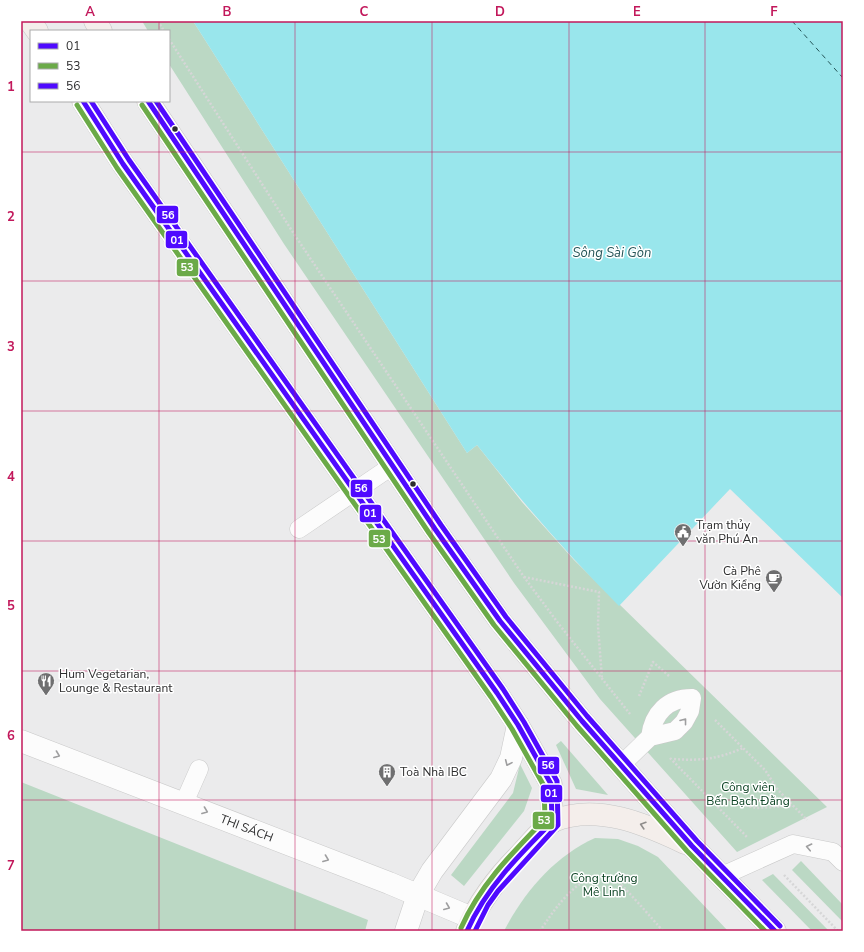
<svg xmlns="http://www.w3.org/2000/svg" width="864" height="952" viewBox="0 0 864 952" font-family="'Nunito Sans',sans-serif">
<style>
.green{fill:#bbd8c4}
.water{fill:#99e6ec}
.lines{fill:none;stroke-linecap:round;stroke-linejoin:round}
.ferry{stroke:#245558;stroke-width:1;stroke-dasharray:5 4;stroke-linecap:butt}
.lane-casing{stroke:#c9c9c9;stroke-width:19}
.street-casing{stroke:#c9c9c9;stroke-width:23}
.primary-casing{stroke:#c6c6c6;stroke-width:23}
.path{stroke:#d6d6d7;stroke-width:2.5;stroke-dasharray:2 2;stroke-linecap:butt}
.lane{stroke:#fcfcfc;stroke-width:18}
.street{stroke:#fcfcfc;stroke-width:22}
.primary{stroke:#f4eeeb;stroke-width:22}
.bus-1-casing{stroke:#fff;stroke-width:8}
.bus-2-casing{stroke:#fff;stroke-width:8}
.bus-3-casing{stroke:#fff;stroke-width:8}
.bus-1{stroke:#4f0aff;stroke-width:5}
.bus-2{stroke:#6baa48;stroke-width:5}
.bus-3{stroke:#4f0aff;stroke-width:5}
.oneway{stroke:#9e9e9f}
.oneway2{stroke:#908d8c}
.grid{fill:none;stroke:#c2185b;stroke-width:1;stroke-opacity:0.55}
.bus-dot{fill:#2c2c2d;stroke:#fff;stroke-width:1.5}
.labels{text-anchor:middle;stroke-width:3;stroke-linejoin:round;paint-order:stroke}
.poi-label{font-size:12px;fill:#2c2c2d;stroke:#fff;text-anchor:start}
.park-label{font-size:12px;fill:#0a4222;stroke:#fff}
.street-label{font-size:12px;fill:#2c2c2d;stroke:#fff}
.water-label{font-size:13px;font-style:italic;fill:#245558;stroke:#fff}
.line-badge{stroke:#fff;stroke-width:1.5}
.badge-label{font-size:11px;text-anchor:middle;font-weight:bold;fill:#fff}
.neatline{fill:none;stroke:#c2185b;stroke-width:1.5}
.grid-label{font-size:13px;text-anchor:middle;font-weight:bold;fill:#c2185b}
</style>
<rect width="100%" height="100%" fill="#ebebec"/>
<!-- green -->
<g class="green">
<path d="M142,21H193L467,453L477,445L522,502L574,560L827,807L737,852L600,699L514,583L284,244L169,64V31H148Z"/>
<path d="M561,741L608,795L576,789L556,745Z"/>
<path d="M520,764L532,788L524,811L464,886L451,875L513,793Z"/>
<path d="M21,782L368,920L365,931H21Z"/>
<path d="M595,838L618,839L638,846L658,857L728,931H504C524,892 555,856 595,838Z"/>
<path d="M801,861L843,905V922L792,870Z"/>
<path d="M773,874L829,931H812L762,880Z"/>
</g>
<!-- water -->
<path class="water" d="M193,21H843V598L730,489L619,606C568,555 522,502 477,445L467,453Z"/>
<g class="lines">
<!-- ferry -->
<path class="ferry" d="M792,21L843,78"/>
<!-- lane casing -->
<g class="lane-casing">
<g id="lane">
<path d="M299,529L392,466"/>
<path d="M621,765L650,737L675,731L684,722L690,711L692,698C668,698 653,713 650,737"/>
<path d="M184,803L199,769"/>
<path d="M722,876L793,844L833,852L843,862"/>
</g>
</g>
<!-- street casing -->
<g class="street-casing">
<g id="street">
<path id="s1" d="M21,741L389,883L472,918"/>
<path d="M406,931L418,895L432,871L501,779L511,758L518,725"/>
</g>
</g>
<!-- primary casing -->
<g class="primary-casing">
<g id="primary">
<path d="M30,21L37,31"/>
<path d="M95,21L101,31"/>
<path d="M83,101L123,164L497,693L518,725L551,784L552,822"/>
<path d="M148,101L435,529L500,621L582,721L692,846L775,931"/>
<path d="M467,931C476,906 498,877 517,858C524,851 545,825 553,821C597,803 645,824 685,843"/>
</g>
</g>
<!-- path -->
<g class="path">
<path d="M158,21L164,31"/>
<path d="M169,39L296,237L524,577L558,623L630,714"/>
<path d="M524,577L599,592L598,626L602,679"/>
<path d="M639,696L653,662L669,676"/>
<path d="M715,720L765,770L778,790L807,820"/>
<path d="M670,758L747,837"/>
<path d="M674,759C701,761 718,759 743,748"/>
<path d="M707,795L729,802L756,808L792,806"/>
<path d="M784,875L838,931"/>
<path d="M540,931C554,910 583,865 613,878C620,881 655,922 663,931"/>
</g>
<!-- lane -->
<use href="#lane" class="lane"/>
<!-- street -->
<use href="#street" class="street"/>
<!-- primary -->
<use href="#primary" class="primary"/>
<!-- bus-1 casing -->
<g class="bus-1-casing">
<g id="bus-1">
<path d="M83,101L123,164L497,693L518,725L551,784L552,822C519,855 486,888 467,931"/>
<path d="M148,101L435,529L500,621L582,721L692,846L775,931"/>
</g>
</g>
<!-- bus-2 casing -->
<g class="bus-2-casing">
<g id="bus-2">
<path d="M77,105L117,168L491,697L512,729L544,786L545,819C512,853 480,885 461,928"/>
<path d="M142,105L429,533L494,625L577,726L687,851L765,931"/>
</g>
</g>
<!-- bus-3 casing -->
<g class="bus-3-casing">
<g id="bus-3">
<path d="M91,101L129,160L503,689L524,722L557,781L558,825L498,891L488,905L475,931"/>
<path d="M156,101L441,525L506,617L587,716L697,841L780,926"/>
</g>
</g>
<!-- bus-1 -->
<use href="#bus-1" class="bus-1"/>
<!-- bus-2 -->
<use href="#bus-2" class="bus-2"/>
<!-- bus-3 -->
<use href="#bus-3" class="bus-3"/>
</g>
<!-- one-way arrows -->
<defs><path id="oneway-chevron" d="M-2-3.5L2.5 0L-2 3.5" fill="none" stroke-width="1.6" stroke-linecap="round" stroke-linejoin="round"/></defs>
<g class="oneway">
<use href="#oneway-chevron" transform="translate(684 721) rotate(-52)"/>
<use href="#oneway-chevron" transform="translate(57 755) rotate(21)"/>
<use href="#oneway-chevron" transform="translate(508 763) rotate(114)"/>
<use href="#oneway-chevron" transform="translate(205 811) rotate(21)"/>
<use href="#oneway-chevron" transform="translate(809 847) rotate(-168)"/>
<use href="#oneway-chevron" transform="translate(326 859) rotate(21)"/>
<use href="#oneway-chevron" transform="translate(447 907) rotate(22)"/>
</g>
<use class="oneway2" href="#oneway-chevron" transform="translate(643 825) rotate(-163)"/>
<!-- grid -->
<path class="grid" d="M159,21V31M295,21V931M432,21V931M569,21V931M705,21V931M159,101V931M21,152H843M21,281H843M21,411H843M21,541H843M21,671H843M21,800H843"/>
<!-- icons -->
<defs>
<g id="civic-pin" transform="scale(0.9)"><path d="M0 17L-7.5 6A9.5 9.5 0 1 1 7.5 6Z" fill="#6f6f70" stroke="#fff"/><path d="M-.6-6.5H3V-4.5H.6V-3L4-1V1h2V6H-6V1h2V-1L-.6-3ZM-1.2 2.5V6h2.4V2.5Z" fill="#fff"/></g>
<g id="cafe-pin" transform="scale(0.9)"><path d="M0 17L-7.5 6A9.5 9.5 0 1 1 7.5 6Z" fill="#6f6f70" stroke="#fff"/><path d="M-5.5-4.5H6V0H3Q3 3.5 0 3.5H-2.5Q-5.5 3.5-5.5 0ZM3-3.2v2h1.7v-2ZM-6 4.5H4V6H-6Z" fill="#fff"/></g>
<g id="restaurant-pin" transform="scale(0.9)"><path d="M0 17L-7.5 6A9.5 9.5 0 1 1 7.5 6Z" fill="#6f6f70" stroke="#fff"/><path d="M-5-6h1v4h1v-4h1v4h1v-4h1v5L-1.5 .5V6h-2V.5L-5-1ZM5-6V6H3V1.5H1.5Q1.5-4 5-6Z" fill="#fff"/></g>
<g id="building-pin" transform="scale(0.9)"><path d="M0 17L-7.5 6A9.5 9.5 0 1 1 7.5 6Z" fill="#6f6f70" stroke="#fff"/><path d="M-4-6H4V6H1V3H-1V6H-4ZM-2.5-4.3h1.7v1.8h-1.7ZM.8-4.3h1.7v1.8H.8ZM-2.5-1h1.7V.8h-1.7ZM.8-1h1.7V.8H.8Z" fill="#fff"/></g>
</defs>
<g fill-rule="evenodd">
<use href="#civic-pin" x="683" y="532"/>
<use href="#cafe-pin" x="774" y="578"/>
<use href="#restaurant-pin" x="46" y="681"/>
<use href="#building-pin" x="387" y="772"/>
</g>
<!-- markers -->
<g class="bus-dot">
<circle cx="175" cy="129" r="3.5"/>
<circle cx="413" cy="484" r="3.5"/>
</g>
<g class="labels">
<!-- poi labels -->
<g class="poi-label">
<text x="696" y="529">Trạm thủy<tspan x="696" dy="14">văn Phú An</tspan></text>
<text x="761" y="575" text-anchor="end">Cà Phê<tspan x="761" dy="14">Vườn Kiểng</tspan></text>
<text x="59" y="678">Hum Vegetarian,<tspan x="59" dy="14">Lounge &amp; Restaurant</tspan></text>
<text x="400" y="776">Toà Nhà IBC</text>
</g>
<!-- park labels -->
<g class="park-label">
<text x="748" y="791">Công viên<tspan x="748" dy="14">Bến Bạch Đằng</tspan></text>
<text x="604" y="882">Công trường<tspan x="604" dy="14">Mê Linh</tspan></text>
</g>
<!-- street labels -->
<g class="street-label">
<text dy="4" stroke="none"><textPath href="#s1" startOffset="242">THI SÁCH</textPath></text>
</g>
<!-- water labels -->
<g class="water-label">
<text x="612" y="257">Sông Sài Gòn</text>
</g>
</g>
<g class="line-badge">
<rect x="156" y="205" width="23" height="19" rx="4" fill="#4f0aff"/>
<rect x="165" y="230" width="23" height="19" rx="4" fill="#4f0aff"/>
<rect x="176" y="258" width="23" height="19" rx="4" fill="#6baa48"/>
<rect x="350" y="479" width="23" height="19" rx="4" fill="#4f0aff"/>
<rect x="359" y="504" width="23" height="19" rx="4" fill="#4f0aff"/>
<rect x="368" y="529" width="23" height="19" rx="4" fill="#6baa48"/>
<rect x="537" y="756" width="23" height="19" rx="4" fill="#4f0aff"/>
<rect x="540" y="784" width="23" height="19" rx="4" fill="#4f0aff"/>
<rect x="532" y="811" width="23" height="19" rx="4" fill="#6baa48"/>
</g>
<g class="badge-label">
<text x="168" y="219">56</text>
<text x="177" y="244">01</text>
<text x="187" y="271">53</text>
<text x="361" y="492">56</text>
<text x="370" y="517">01</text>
<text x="379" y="543">53</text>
<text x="548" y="769">56</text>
<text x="551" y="797">01</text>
<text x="544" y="824">53</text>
</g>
<!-- border -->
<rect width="864" height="952" fill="none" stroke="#ffffff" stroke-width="44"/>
<!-- legend -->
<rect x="30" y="30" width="140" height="72" fill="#ffffff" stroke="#ababab"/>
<rect x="38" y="43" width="20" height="6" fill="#4f0aff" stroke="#ababab"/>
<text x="66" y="50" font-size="12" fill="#2c2c2d">01</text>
<rect x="38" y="63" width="20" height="6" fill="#6baa48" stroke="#ababab"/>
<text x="66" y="70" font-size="12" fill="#2c2c2d">53</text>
<rect x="38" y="83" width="20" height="6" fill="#4f0aff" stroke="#ababab"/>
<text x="66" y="90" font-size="12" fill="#2c2c2d">56</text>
<rect x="22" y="22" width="820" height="908" class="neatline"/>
<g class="grid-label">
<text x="90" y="16">A</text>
<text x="227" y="16">B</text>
<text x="364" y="16">C</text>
<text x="500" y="16">D</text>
<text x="637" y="16">E</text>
<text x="774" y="16">F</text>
<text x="11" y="91">1</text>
<text x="11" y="221">2</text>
<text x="11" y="351">3</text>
<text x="11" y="481">4</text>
<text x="11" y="610">5</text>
<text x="11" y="740">6</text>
<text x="11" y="870">7</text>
</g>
</svg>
